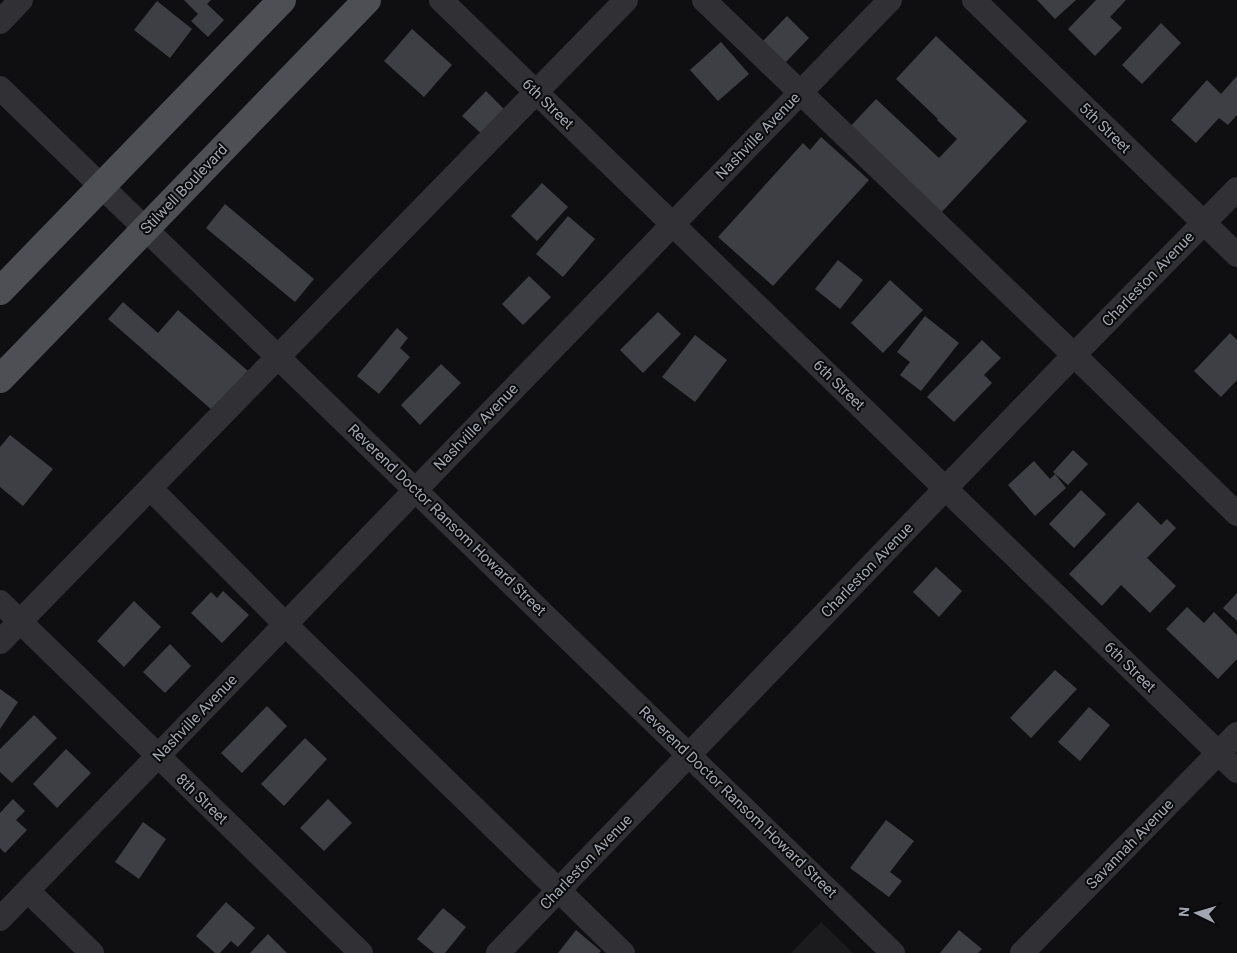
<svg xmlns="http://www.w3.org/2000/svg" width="1237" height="953" viewBox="0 0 1237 953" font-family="Roboto,sans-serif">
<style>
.built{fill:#1b1b1d}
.building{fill:#3e3f44}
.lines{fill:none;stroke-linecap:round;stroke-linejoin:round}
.minor{stroke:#313135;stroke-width:24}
.major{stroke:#4d4f54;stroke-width:28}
.labels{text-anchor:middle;stroke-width:4;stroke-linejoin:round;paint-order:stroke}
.street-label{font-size:15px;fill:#a1a6b1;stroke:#0a0a0c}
</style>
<rect width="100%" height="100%" fill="#0f0f11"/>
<!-- built -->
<path class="built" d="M821,922L853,953H791Z"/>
<!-- building -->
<g class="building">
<path d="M184,0H211L207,4L224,20L208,37L191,21L198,14Z"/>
<path d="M1037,0H1076L1055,19Z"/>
<path d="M1096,0H1126L1110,17L1122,28L1095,56L1068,29Z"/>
<path d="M157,1L192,29L170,58L134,30Z"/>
<path d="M787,16L809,38L784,64L762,42Z"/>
<path d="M1161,23L1181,43L1142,84L1122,65Z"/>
<path d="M412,29L452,65L424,97L384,61Z"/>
<path d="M936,36L1027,121L939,215L848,129L876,99L939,158L957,139L937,120L938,119L896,79Z"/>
<path d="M721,42L749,74L718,101L690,70Z"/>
<path d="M1237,76V115L1228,125L1219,118L1196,143L1171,120L1207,80L1221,94Z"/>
<path d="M486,91L507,112L484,136L462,116Z"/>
<path d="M821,137L869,180L773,286L718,237L803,143L810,150Z"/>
<path d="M542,183L568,207L537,241L511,216Z"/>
<path d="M225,204L314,279L295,302L206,228Z"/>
<path d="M568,216L595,239L563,277L536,254Z"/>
<path d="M838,260L863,280L840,309L815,289Z"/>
<path d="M529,276L551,297L523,325L502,304Z"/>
<path d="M890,280L923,310L883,353L851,323Z"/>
<path d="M123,302L158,333L178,310L248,371L213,411L108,319Z"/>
<path d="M658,312L681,334L643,373L620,350Z"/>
<path d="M925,316L959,343L921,391L900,375L910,362L897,352Z"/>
<path d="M397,328L408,338L400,348L410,357L379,394L357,376Z"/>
<path d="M1230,333L1237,340V380L1221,397L1194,371Z"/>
<path d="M695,335L727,360L695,402L662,377Z"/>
<path d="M982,340L1001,358L984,375L992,383L954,422L927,397Z"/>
<path d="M441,364L461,383L420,425L401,405Z"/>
<path d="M10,435L53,469L23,506L0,487V447Z"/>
<path d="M1073,450L1088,464L1068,485L1053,472Z"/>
<path d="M1034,461L1050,479L1055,474L1066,488L1035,516L1008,485Z"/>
<path d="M1081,490L1106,514L1074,548L1049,524Z"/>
<path d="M1138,502L1161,525L1167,519L1176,528L1147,558L1176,586L1150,613L1121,585L1102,606L1069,574Z"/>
<path d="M936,567L962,591L939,617L913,592Z"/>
<path d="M223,591L249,615L222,643L191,613L211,592L217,598Z"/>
<path d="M1237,593V621L1223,608Z"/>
<path d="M134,601L161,627L124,667L97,641Z"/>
<path d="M1187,607L1204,623L1214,612L1237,635V659L1218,679L1166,629Z"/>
<path d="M170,644L191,666L165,693L143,672Z"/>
<path d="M1055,670L1077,689L1031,738L1010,718Z"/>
<path d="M0,689L18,702L0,729Z"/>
<path d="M267,706L287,726L242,773L221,753Z"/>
<path d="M1089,707L1110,725L1080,761L1058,742Z"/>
<path d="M34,715L57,738L12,783L0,772V749Z"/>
<path d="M305,738L327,759L284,806L261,784Z"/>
<path d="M66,749L91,773L57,808L33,784Z"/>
<path d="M13,799L25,811L16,820L27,830L5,853L0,848V813Z"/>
<path d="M328,799L352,823L324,851L300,828Z"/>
<path d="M886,820L914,841L890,872L902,881L889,897L850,868Z"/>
<path d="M143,822L166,839L139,879L115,862Z"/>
<path d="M226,902L255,928L238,947L231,941L220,953H215L196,936Z"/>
<path d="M443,908L466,927L445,953H434L417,939Z"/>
<path d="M576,930L601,951L599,953H558Z"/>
<path d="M959,930L982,949L978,953H940Z"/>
<path d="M268,934L287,953H250Z"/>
</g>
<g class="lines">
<!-- minor -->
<g class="minor">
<path d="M441,0L1237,771"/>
<path d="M704,0L1074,355L1237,514"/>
<path d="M974,0L1237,255"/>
<path d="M0,22L21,0"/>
<path d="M0,88L893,953"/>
<path d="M151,489L285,624L623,953"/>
<path d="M0,602L361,953"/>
<path d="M0,642L626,0"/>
<path d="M28,891L92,953"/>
<path d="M0,919L890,0"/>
<path d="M498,953L1074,355L1237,189"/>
<path d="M1022,953L1237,734"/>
</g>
<!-- major -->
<g class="major">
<path d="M0,291L282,0"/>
<path d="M0,379L367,0"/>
</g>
</g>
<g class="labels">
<!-- street labels -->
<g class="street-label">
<text transform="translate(548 104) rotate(44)" y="5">6th Street</text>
<text transform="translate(1105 128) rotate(44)" y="5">5th Street</text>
<text transform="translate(758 136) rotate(-46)" y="5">Nashville Avenue</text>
<text transform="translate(184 189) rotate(-46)" y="5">Stilwell Boulevard</text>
<text transform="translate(1148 279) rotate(-46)" y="5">Charleston Avenue</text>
<text transform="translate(839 385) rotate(44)" y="5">6th Street</text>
<text transform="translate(476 427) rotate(-46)" y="5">Nashville Avenue</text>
<text transform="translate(447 520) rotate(44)" y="5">Reverend Doctor Ransom Howard Street</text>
<text transform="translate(867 570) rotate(-46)" y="5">Charleston Avenue</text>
<text transform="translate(1130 667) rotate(44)" y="5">6th Street</text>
<text transform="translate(195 718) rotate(-46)" y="5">Nashville Avenue</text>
<text transform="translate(202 799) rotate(44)" y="5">8th Street</text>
<text transform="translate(738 802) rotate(44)" y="5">Reverend Doctor Ransom Howard Street</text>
<text transform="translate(1130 844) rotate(-46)" y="5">Savannah Avenue</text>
<text transform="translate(586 862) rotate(-46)" y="5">Charleston Avenue</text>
</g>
</g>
<!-- north arrow -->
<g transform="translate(1197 913) rotate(275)" stroke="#0a0a0c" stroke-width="4" paint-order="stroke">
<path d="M0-4L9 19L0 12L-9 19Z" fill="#a1a6b1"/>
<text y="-8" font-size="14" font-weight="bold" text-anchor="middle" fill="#a1a6b1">N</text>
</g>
</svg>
